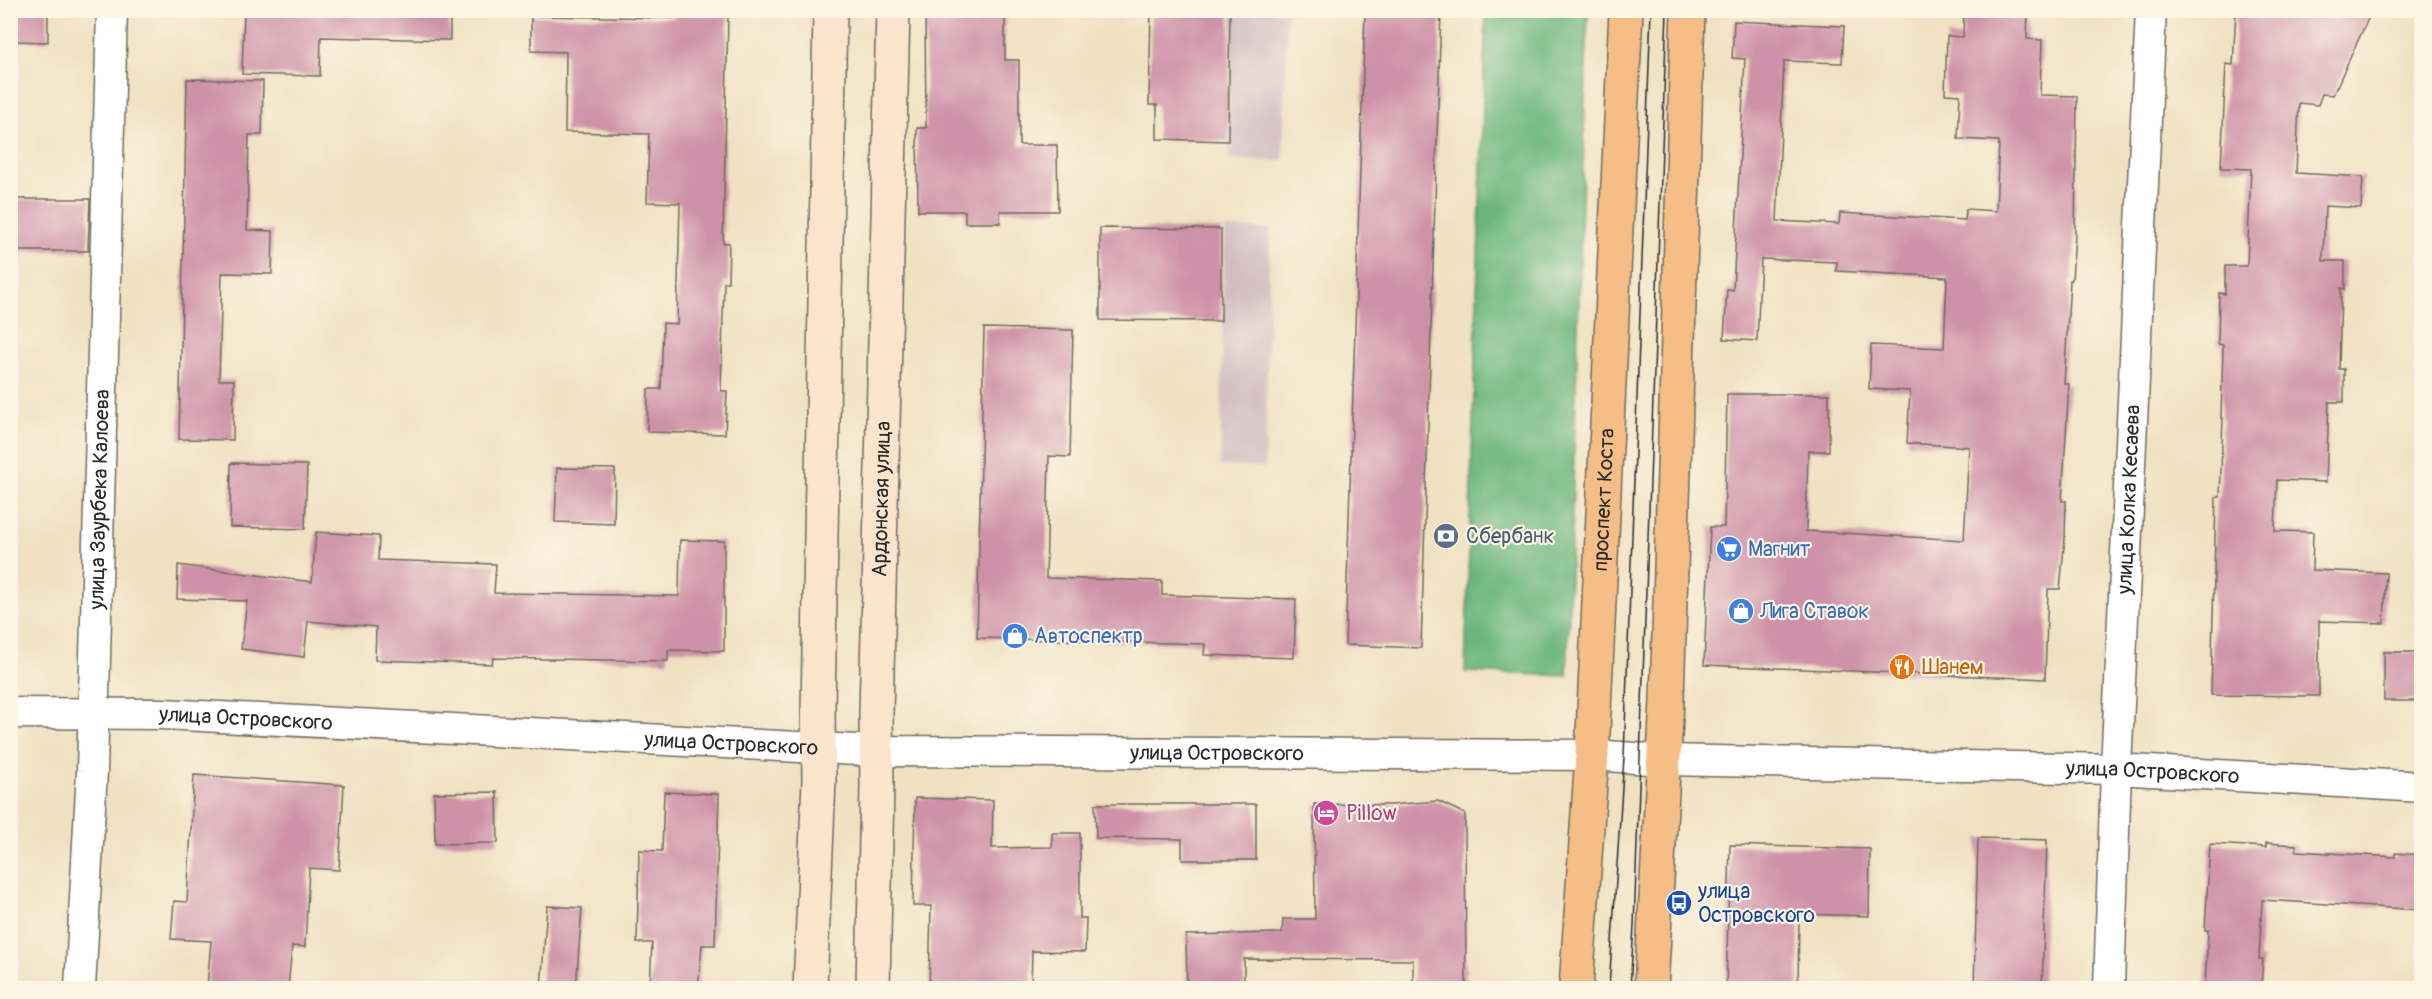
<svg xmlns="http://www.w3.org/2000/svg" width="2432" height="999" viewBox="0 0 2432 999" font-family="Pangolin,sans-serif">
<style>
.industrial{fill:#d2bec2}
.forest{fill:#6bb67e;stroke:#4b7054;stroke-width:1.5}
.building{fill:#ce92a8}
.lines{fill:none;stroke-linecap:round;stroke-linejoin:round}
.minor-casing{stroke:#706b60;stroke-width:33}
.secondary-casing{stroke:#706b60;stroke-width:36}
.primary-casing{stroke:#706b60;stroke-width:36}
.minor{stroke:#fff;stroke-width:30}
.secondary{stroke:#fbe5cf;stroke-width:33}
.primary{stroke:#f6be87;stroke-width:33}
.tram{stroke:#2b2b2b;stroke-width:1.5}
.labels{text-anchor:middle;stroke-width:4.5;stroke-linejoin:round;paint-order:stroke}
.street-label{font-size:21px;fill:#2b2b2b;stroke:#fcf5e5}
.service-label{font-size:21px;fill:#4e5e75;stroke:#fcf5e5;text-anchor:start}
.shop-label{font-size:21px;fill:#366cbe;stroke:#fcf5e5;text-anchor:start}
.food-label{font-size:21px;fill:#c56008;stroke:#fcf5e5;text-anchor:start}
.hotel-label{font-size:21px;fill:#b23c85;stroke:#fcf5e5;text-anchor:start}
.transit-label{font-size:21px;fill:#164399;stroke:#fcf5e5;text-anchor:start}
</style>
<rect width="100%" height="100%" fill="#fcf5e5"/>
<filter id="ink" filterUnits="userSpaceOnUse"><feTurbulence type="fractalNoise" baseFrequency=".0167" numOctaves="2"/><feDisplacementMap in="SourceGraphic" scale="12" xChannelSelector="R" yChannelSelector="G"/><feConvolveMatrix kernelMatrix="1 2 1 2 8 2 1 2 1" color-interpolation-filters="sRGB"/></filter>
<filter id="wash" filterUnits="userSpaceOnUse"><feTurbulence type="fractalNoise" baseFrequency=".008" numOctaves="4" result="noise"/><feDisplacementMap in="SourceGraphic" scale="24" xChannelSelector="R" yChannelSelector="G"/><feGaussianBlur stdDeviation="1.35" result="paint"/><feColorMatrix in="noise" values="0 0 0 0 0 0 0 0 0 0 0 0 0 0 0 0 0 1.4 0 .05"/><feComposite in="paint" operator="in"/></filter>
<g filter="url(#wash)">
<rect width="100%" height="100%" fill="#f0e1c2"/>
<!-- industrial -->
<g class="industrial">
<path d="M1232,11H1287L1283,161L1229,159Z"/>
<path d="M1225,228L1270,229L1265,467L1220,466Z"/>
</g>
<!-- forest -->
<path class="forest" d="M1486,11H1588L1567,676L1465,672Z"/>
<g id="blocks">
<!-- building -->
<g class="building">
<path d="M10,10H48V42L10,41Z"/>
<path d="M244,10H450V40L321,37L320,76L242,74Z"/>
<path d="M925,10H1005V60H1019V145H1057L1058,211H1000V223H965V211H918L917,128H926Z"/>
<path d="M1151,10H1230L1228,141L1157,139V105H1149Z"/>
<path d="M1365,10H1441L1421,648L1345,645Z"/>
<path d="M1964,10H2028L2027,39L2042,40L2040,95L2077,96L2075,236L2072,280H2070L2064,384H2069L2062,501H2066L2065,537L2060,589H2048L2045,679L1704,665L1710,527H1724L1727,394H1829V451H1808L1806,531L1964,540L1969,447L1907,443L1910,391L1869,389L1871,345L1944,348L1947,277L1836,271L1837,262L1761,259L1757,341L1724,339L1727,289L1733,290L1745,59L1732,58L1734,21L1844,26L1842,63L1784,61L1777,221L1839,224L1840,213L1965,220L1966,209L1996,211L1999,141L1958,139L1960,95L1945,94L1947,36L1963,37Z"/>
<path d="M2236,10H2372L2333,95L2322,94L2318,105L2299,103L2296,173L2363,177L2361,208L2325,206L2323,261H2345V289L2341,288L2339,369H2344V402H2329L2326,482L2277,480L2275,531L2313,532L2312,570L2386,573L2384,623L2319,621V696L2211,695L2216,497H2220L2223,418H2221L2223,345L2218,344L2219,293L2225,294V266H2247L2251,169L2221,168L2226,64L2233,65Z"/>
<path d="M674,14L728,16L723,243H729L728,282H724L721,391H727L725,434L647,432L648,389H661L663,323L677,324L680,203L647,202L649,134L565,132L566,52L531,51V16L674,18Z"/>
<path d="M187,79L263,81L262,135H249L247,230L273,231L272,274L222,273L219,380H234L233,440L179,439Z"/>
<path d="M10,199H90L88,251H10Z"/>
<path d="M1100,228L1221,229V321L1100,320Z"/>
<path d="M984,328L1073,330L1070,457L1049,456L1046,578L1162,581V595L1296,599L1294,658L1204,655L1205,644L977,638Z"/>
<path d="M231,463L307,465L305,529L230,527Z"/>
<path d="M557,468L615,469L614,524L555,522Z"/>
<path d="M316,532L379,536L378,560L496,564L494,593L679,596L680,540L724,541V651L668,650V661L493,658L492,664L375,660L376,627L308,621L304,657L241,649L247,601L177,599L178,565L312,582Z"/>
<rect x="2384" y="652" width="37" height="49"/>
<path d="M194,775L344,785L339,870L309,868L305,947L292,946L288,988H207L211,941L171,939L174,901L187,902Z"/>
<path d="M497,792L498,843L435,844L434,793Z"/>
<path d="M664,792L719,794L715,945H702L698,988H650L652,943H637L639,850L662,851Z"/>
<path d="M915,798L993,800L992,848L1052,847V833H1080V918H1086L1085,952L1032,951L1031,988H929L931,906H913Z"/>
<path d="M1438,801L1465,814L1466,988H1413V960L1244,959V988H1187L1186,935L1282,933L1283,919H1315L1314,804L1390,805Z"/>
<path d="M1095,804H1256V860H1182V839L1096,838Z"/>
<path d="M1978,838L2047,840L2042,988H1974Z"/>
<path d="M2266,843L2296,845V851L2395,857V853L2421,855V910L2262,900L2259,959H2263L2261,988H2205L2208,930H2205L2210,844L2266,847Z"/>
<path d="M1730,845L1870,849L1869,916L1799,914L1798,988H1726Z"/>
<path d="M547,906L582,908L576,988H541Z"/>
</g>
</g>
</g>
<g filter="url(#ink)">
<use href="#blocks" fill-opacity="0" stroke="#706b60" stroke-width="1.5"/>
<g class="lines">
<!-- minor casing -->
<g class="minor-casing">
<g id="minor">
<path id="s1" d="M10,713L163,714L877,751L1592,755L1664,760L2116,769L2422,787"/>
<path id="s2" d="M80,988L92,771L112,10"/>
<path id="s3" d="M2109,988L2116,769L2151,10"/>
</g>
</g>
<!-- secondary casing -->
<g class="secondary-casing">
<g id="secondary">
<path d="M810,988L819,781L818,712L830,10"/>
<path id="s4" d="M873,988L877,785L876,714L893,10"/>
</g>
</g>
<!-- primary casing -->
<g class="primary-casing">
<g id="primary">
<path id="s5" d="M1576,988L1592,755L1626,10"/>
<path d="M1651,988L1667,701L1688,10"/>
</g>
</g>
<!-- minor -->
<use href="#minor" class="minor"/>
<!-- secondary -->
<use href="#secondary" class="secondary"/>
<!-- primary -->
<use href="#primary" class="primary"/>
<!-- tram -->
<g class="tram">
<path d="M1609,988L1624,757L1651,10"/>
<path d="M1630,988L1634,926L1667,10"/>
</g>
</g>
</g>
<!-- icons -->
<defs>
<g id="bank-disc" transform="scale(1.35)"><circle r="9.5" fill="#5c6f8a" stroke="#fcf5e5"/><path d="M-6-4H6V4H-6ZM0-2.3a2.3 2.3 0 1 0 0 4.6a2.3 2.3 0 1 0 0-4.6Z" fill="#fff"/></g>
<g id="supermarket-disc" transform="scale(1.35)"><circle r="9.5" fill="#3f7fe0" stroke="#fcf5e5"/><path d="M-6-5.5h2.5l.6 2H6L4.5 2H-2.5L-4.4-4H-6ZM-1.5 3.2a1.3 1.3 0 1 0 .1 0ZM3 3.2a1.3 1.3 0 1 0 .1 0Z" fill="#fff"/></g>
<g id="shop-disc" transform="scale(1.35)"><circle r="9.5" fill="#3f7fe0" stroke="#fcf5e5"/><path d="M-5-2.5h2.3a2.7 3.5 0 0 1 5.4 0H5L5.5 6h-11ZM-1.5-2.5h3a1.5 2.3 0 0 0-3 0Z" fill="#fff"/></g>
<g id="restaurant-disc" transform="scale(1.35)"><circle r="9.5" fill="#e8710a" stroke="#fcf5e5"/><path d="M-5-6h1v4h1v-4h1v4h1v-4h1v5L-1.5 .5V6h-2V.5L-5-1ZM5-6V6H3V1.5H1.5Q1.5-4 5-6Z" fill="#fff"/></g>
<g id="hotel-disc" transform="scale(1.35)"><circle r="9.5" fill="#d1479c" stroke="#fcf5e5"/><path d="M-6-4.5h1.5V1H6V5H4.5V3h-9V5H-6ZM-4 0a1.8 1.8 0 1 1 3.6 0ZM.5 0V-2.5h3Q6-2.5 6 0Z" fill="#fff"/></g>
<g id="bus-disc" transform="scale(1.35)"><circle r="9.5" fill="#1a4fb4" stroke="#fcf5e5"/><path d="M-5-6H5V4H4V6H2V4H-2V6H-4V4H-5ZM-3.5-4V0h7V-4ZM-3.5 1.2v1.5H-2V1.2ZM2 1.2v1.5H3.5V1.2Z" fill="#fff"/></g>
</defs>
<g fill-rule="evenodd">
<use href="#bank-disc" x="1446" y="536"/>
<use href="#supermarket-disc" x="1729" y="549"/>
<use href="#shop-disc" x="1741" y="611"/>
<use href="#shop-disc" x="1015" y="636"/>
<use href="#restaurant-disc" x="1902" y="667"/>
<use href="#hotel-disc" x="1326" y="813"/>
<use href="#bus-disc" x="1679" y="903"/>
</g>
<g class="labels">
<!-- street labels -->
<g class="street-label">
<text dy="7" stroke="none"><textPath href="#s4" startOffset="489">Ардонская улица</textPath></text>
<text dy="7" stroke="none"><textPath href="#s3" startOffset="489">улица Колка Кесаева</textPath></text>
<text dy="7" stroke="none"><textPath href="#s2" startOffset="489">улица Заурбека Калоева</textPath></text>
<text dy="7" stroke="none"><textPath href="#s5" startOffset="489">проспект Коста</textPath></text>
<text dy="7" stroke="none"><textPath href="#s1" startOffset="236">улица Островского</textPath></text>
<text dy="7" stroke="none"><textPath href="#s1" startOffset="722">улица Островского</textPath></text>
<text dy="7" stroke="none"><textPath href="#s1" startOffset="1208">улица Островского</textPath></text>
<text dy="7" stroke="none"><textPath href="#s1" startOffset="2144">улица Островского</textPath></text>
</g>
<!-- service labels -->
<g class="service-label">
<text x="1466" y="543">Сбербанк</text>
</g>
<!-- shop labels -->
<g class="shop-label">
<text x="1748" y="556">Магнит</text>
<text x="1760" y="618">Лига Ставок</text>
<text x="1034" y="643">Автоспектр</text>
</g>
<!-- food labels -->
<g class="food-label">
<text x="1922" y="674">Шанем</text>
</g>
<!-- hotel labels -->
<g class="hotel-label">
<text x="1346" y="820">Pillow</text>
</g>
<!-- transit labels -->
<g class="transit-label">
<text x="1698" y="898">улица<tspan x="1698" dy="24">Островского</tspan></text>
</g>
</g>
<!-- margin -->
<rect width="2432" height="999" fill="none" stroke="#fcf5e5" stroke-width="36"/>
</svg>
